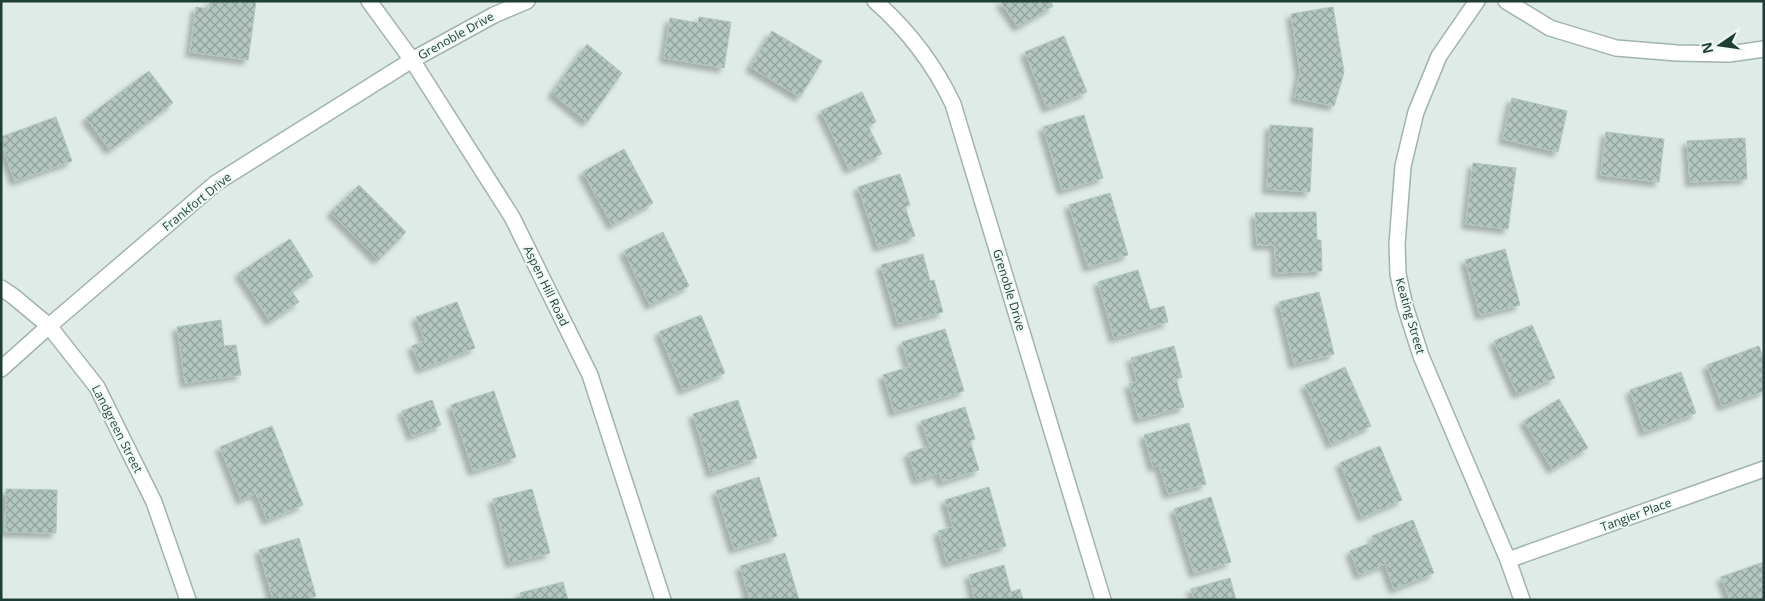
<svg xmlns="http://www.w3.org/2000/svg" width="1765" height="601" viewBox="0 0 1765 601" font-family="'Open Sans',sans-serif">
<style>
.building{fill:url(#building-cross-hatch);stroke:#b0c5be;filter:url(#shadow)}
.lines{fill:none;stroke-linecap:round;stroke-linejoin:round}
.minor-casing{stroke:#a1b3ae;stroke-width:18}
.minor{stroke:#fff;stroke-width:15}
.labels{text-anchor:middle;stroke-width:4;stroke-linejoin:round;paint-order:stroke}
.street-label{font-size:12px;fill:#1e3d36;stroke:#eef8f4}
</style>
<defs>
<pattern id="building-cross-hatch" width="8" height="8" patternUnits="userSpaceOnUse" patternTransform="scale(1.25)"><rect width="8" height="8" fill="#b3c6bf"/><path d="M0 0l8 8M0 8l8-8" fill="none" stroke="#91a29c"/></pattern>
<filter id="shadow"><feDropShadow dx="-4.5" dy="4.5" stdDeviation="2.5" flood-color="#0004"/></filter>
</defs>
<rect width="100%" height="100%" fill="#deebe6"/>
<!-- building -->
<g class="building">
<path d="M210,1H256L248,60L190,52L196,7L209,9Z"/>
<path d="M1000,1H1050L1053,6L1018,27Z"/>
<path d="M1333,7L1344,72L1334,106L1295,98L1300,72L1291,14Z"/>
<path d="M699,17L731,22L724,68L664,58L670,18L698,23Z"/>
<path d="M772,31L822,61L800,97L750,67Z"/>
<path d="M1064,36L1087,92L1047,108L1025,52Z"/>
<path d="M587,44L622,73L587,122L552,93Z"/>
<path d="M149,71L173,103L110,150L86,118Z"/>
<path d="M862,92L876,122L868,126L882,154L849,169L821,111Z"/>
<path d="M1512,98L1567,111L1558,152L1503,139Z"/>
<path d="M1084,115L1103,178L1062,190L1043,127Z"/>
<path d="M56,117L72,161L15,181L1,143V137Z"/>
<path d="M1270,125L1313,128L1310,192L1267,189Z"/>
<path d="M1606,132L1664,139L1659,182L1601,175Z"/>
<path d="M1745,138L1747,179L1690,182L1687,141Z"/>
<path d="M624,149L653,203L612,225L583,172Z"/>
<path d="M1473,163L1516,168L1508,229L1466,224Z"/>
<path d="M900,174L910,205L905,207L915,236L878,247L858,187Z"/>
<path d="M359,185L406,232L378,260L331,212Z"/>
<path d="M1110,193L1128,255L1088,267L1069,205Z"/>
<path d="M1316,212L1317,240H1321L1322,271L1276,273L1275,245H1257L1255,213Z"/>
<path d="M663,232L689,286L650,305L624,251Z"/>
<path d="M290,239L313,276L291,290L299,302L270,321L239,273Z"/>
<path d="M1505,249L1520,305L1480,315L1465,260Z"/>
<path d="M923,254L930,281L934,280L943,312L898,324L881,265Z"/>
<path d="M1138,270L1150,310L1164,306L1168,322L1114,338L1098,282Z"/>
<path d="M1319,292L1334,354L1294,364L1279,302Z"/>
<path d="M457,302L475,348L421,369L412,346L425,341L416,317Z"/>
<path d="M701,315L725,373L683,390L659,332Z"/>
<path d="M221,320L224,346L236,345L241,375L185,383L177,327Z"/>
<path d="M1532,325L1555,378L1517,394L1494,341Z"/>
<path d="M945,329L964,391L894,412L883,375L909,367L902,342Z"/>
<path d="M1174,346L1182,377L1176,379L1184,407L1139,419L1129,384L1137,382L1131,358Z"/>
<path d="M1759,346L1764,360V391L1722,406L1707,365Z"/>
<path d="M1345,367L1371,426L1331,444L1305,385Z"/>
<path d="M1681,372L1696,413L1644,432L1630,390Z"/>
<path d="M494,391L516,457L473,471L451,405Z"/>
<path d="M1559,399L1588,448L1552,469L1524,421Z"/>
<path d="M432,400L441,425L412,436L402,411Z"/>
<path d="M738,400L757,458L711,473L693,414Z"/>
<path d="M965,407L975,439L970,441L979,470L942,482L939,473L917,480L908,453L930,446L921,421Z"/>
<path d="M1189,423L1206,484L1168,494L1159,465L1153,467L1144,435Z"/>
<path d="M272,426L303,505L267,520L256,493L241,500L220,447Z"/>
<path d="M1380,446L1402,500L1362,517L1340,463Z"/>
<path d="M759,477L777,536L734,549L716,491Z"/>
<path d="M989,487L1006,546L947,563L938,531L953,527L945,500Z"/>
<path d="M6,489L57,490L56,533L5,532Z"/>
<path d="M532,489L550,553L510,563L493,499Z"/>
<path d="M1211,497L1231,562L1194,573L1174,509Z"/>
<path d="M1413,520L1434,573L1394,589L1385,564L1359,575L1350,551L1375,541L1372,536Z"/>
<path d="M299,538L316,596L304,600H273L259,550Z"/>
<path d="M785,553L799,600H750L740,566Z"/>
<path d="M1764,562V600H1730L1721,577Z"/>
<path d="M1004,565L1011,592L1020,589L1023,600H975L969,575Z"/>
<path d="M1230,578L1236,600H1195L1191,589Z"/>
<path d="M563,582L568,600H521L520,593Z"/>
</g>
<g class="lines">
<!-- minor casing -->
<g class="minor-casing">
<g id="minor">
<path d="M369,1L412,60L512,217L590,375L663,600"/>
<path d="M875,1C909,31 934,64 953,104L1103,600"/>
<path d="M1477,1L1439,56L1416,112L1403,166L1397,244L1398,274L1405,306L1421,356L1508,560L1522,600"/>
<path d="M1506,1L1550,28L1616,48L1677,53L1729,54L1764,49"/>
<path d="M1,288L13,296L49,326L97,387L154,502L188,600"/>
<path d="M1,369L49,326L216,183L412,60L494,15L527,1"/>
<path d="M1508,560L1764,469"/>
</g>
</g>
<!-- minor -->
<use href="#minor" class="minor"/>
</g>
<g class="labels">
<!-- street labels -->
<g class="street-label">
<text transform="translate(456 36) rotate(-29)" y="4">Grenoble Drive</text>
<text transform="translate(197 202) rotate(-39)" y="4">Frankfort Drive</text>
<text transform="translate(546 286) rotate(64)" y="4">Aspen Hill Road</text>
<text transform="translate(1009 290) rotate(73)" y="4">Grenoble Drive</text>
<text transform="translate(1410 316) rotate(74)" y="4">Keating Street</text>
<text transform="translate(117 429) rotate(63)" y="4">Landgreen Street</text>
<text transform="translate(1636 515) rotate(-20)" y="4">Tangier Place</text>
</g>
</g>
<!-- border -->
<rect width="1765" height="601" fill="none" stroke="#1e3d36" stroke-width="5"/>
<!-- north arrow -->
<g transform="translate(1720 45) rotate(257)" stroke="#eef8f4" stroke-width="4" paint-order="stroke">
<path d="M0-4L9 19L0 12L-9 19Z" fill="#1e3d36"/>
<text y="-8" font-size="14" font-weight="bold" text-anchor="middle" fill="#1e3d36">N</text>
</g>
</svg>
